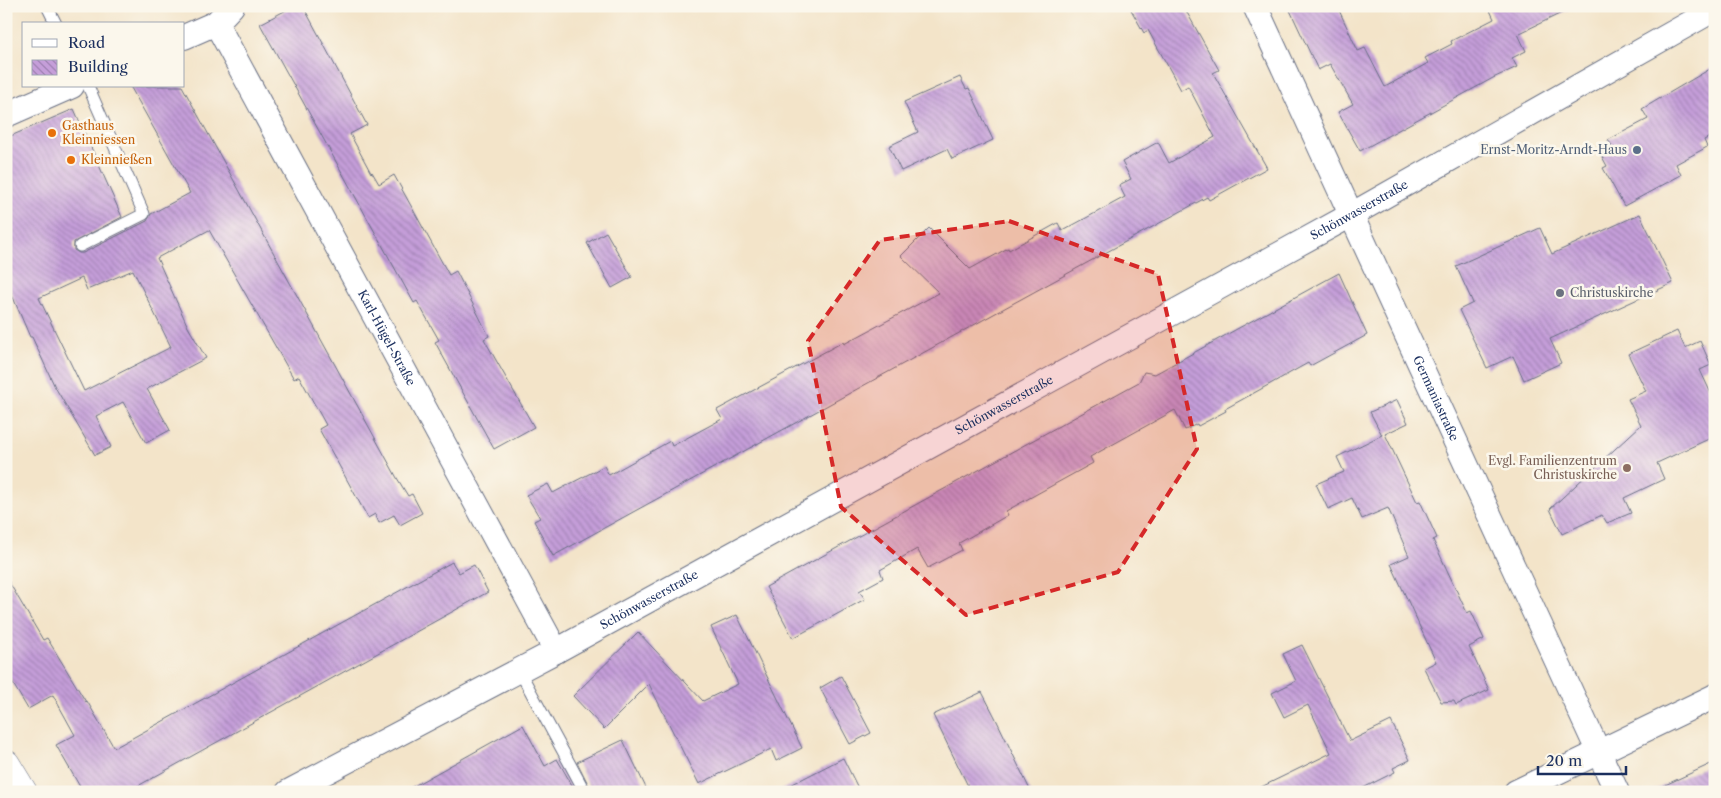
<svg xmlns="http://www.w3.org/2000/svg" width="1721" height="798" viewBox="0 0 1721 798" font-family="'Libre Caslon Text',serif">
<style>
.building{fill:url(#building-back-hatch);fill-rule:evenodd}
.lines{fill:none;stroke-linecap:round;stroke-linejoin:round}
.service-casing{stroke:#676e83;stroke-width:13}
.minor-casing{stroke:#676e83;stroke-width:26}
.tertiary-casing{stroke:#676e83;stroke-width:29}
.service{stroke:#fff;stroke-width:11}
.minor{stroke:#fff;stroke-width:24}
.tertiary{stroke:#fff;stroke-width:28}
.marked{fill:#d62828;fill-opacity:0.2;stroke:#d62828;stroke-width:4;stroke-dasharray:10 6;stroke-linejoin:round}
.food-dot{fill:#e8710a;stroke:#fbf7ec;stroke-width:2}
.service-dot{fill:#5c6f8a;stroke:#fbf7ec;stroke-width:2}
.worship-dot{fill:#6b7280;stroke:#fbf7ec;stroke-width:2}
.education-dot{fill:#8d6e63;stroke:#fbf7ec;stroke-width:2}
.labels{text-anchor:middle;stroke-width:5;stroke-linejoin:round;paint-order:stroke}
.food-label{font-size:12px;fill:#c56008;stroke:#fbf7ec;text-anchor:start}
.service-label{font-size:12px;fill:#4e5e75;stroke:#fbf7ec;text-anchor:end}
.street-label{font-size:12px;fill:#1b2f5e;stroke:#fbf7ec}
.worship-label{font-size:12px;fill:#5b616d;stroke:#fbf7ec;text-anchor:start}
.education-label{font-size:12px;fill:#785e54;stroke:#fbf7ec;text-anchor:end}
</style>
<defs>
<pattern id="building-back-hatch" width="6" height="6" patternUnits="userSpaceOnUse" patternTransform="scale(1.25)"><rect width="6" height="6" fill="#c59ed9"/><path d="M-1 5l2 2M0 0l6 6M5-1l2 2" fill="none" stroke="#9f81b3"/></pattern>
</defs>
<rect width="100%" height="100%" fill="#fbf7ec"/>
<filter id="ink" filterUnits="userSpaceOnUse"><feTurbulence type="fractalNoise" baseFrequency=".02" numOctaves="2"/><feDisplacementMap in="SourceGraphic" scale="10" xChannelSelector="R" yChannelSelector="G"/><feConvolveMatrix kernelMatrix="1 2 1 2 8 2 1 2 1" color-interpolation-filters="sRGB"/></filter>
<filter id="wash" filterUnits="userSpaceOnUse"><feTurbulence type="fractalNoise" baseFrequency=".0096" numOctaves="4" result="noise"/><feDisplacementMap in="SourceGraphic" scale="20" xChannelSelector="R" yChannelSelector="G"/><feGaussianBlur stdDeviation="1.12" result="paint"/><feColorMatrix in="noise" values="0 0 0 0 0 0 0 0 0 0 0 0 0 0 0 0 0 1.4 0 .05"/><feComposite in="paint" operator="in"/></filter>
<g filter="url(#wash)">
<rect width="100%" height="100%" fill="#f3e4c9"/>
<g id="blocks">
<!-- building -->
<g class="building">
<path d="M294,6H303L367,125L350,134L371,173L372,172L379,184L394,175L449,275L456,271L489,336L484,339L534,427L494,449L435,342L439,340L417,301L414,303L260,24Z"/>
<path d="M1129,6H1189L1185,9L1219,70L1213,73L1267,168L1209,200L1207,197L553,556L534,521L540,518L526,495L548,484L553,493L604,466L609,475L670,441L672,446L722,419L717,410L843,342L844,344L939,293L901,256L929,228L970,269L1008,248L1009,250L1058,223L1062,231L1125,197L1119,185L1131,179L1122,162L1158,142L1169,163L1215,137L1188,86L1181,90L1148,30L1144,33Z"/>
<path d="M1288,6H1337L1358,51L1365,48L1385,87L1428,63L1425,58L1452,44L1451,41L1494,19L1488,6H1576L1518,34L1526,51L1512,58L1517,67L1493,78L1360,151L1338,112L1353,104L1330,64L1318,70Z"/>
<path d="M1715,66V134L1704,140L1707,147L1676,164L1681,175L1624,206L1603,168L1607,166L1600,153L1612,146L1608,140L1648,119L1642,109Z"/>
<path d="M960,77L966,89L969,88L993,140L952,159L947,149L901,171L889,146L918,132L904,102Z"/>
<path d="M130,86H182L397,478L408,496L412,494L422,513L400,525L394,515L379,523L375,514L368,518L319,429L326,425L299,376L294,379L209,230L157,258L188,327L206,358L147,389L170,430L146,443L123,402L96,416L111,447L95,455L55,387L32,337H30L6,281V138L74,109L122,217L74,242V250L79,253H83L147,221L151,214L190,193ZM133,270L171,347L84,391L39,298L82,278L87,290Z"/>
<path d="M1640,214L1673,283L1550,339L1561,363L1524,380L1513,356L1487,368L1459,310L1473,303L1456,266L1540,228L1552,254Z"/>
<path d="M606,232L632,277L612,288L587,243Z"/>
<path d="M1339,273L1367,335L1310,366L1308,363L1225,409L1226,411L1198,426L1197,424L1185,430L1175,410L1090,457L1093,463L1006,511L1008,515L959,543L962,550L928,568L917,549L880,570L883,578L859,591L865,599L793,638L766,587L1139,382L1144,372L1155,374Z"/>
<path d="M1677,331L1685,348L1700,341L1711,365L1700,370L1715,402V436L1657,463L1664,479L1624,498L1631,513L1607,523L1602,515L1562,534L1550,509L1641,425L1628,399L1646,391L1628,354Z"/>
<path d="M1397,400L1408,423L1385,434L1417,502L1420,501L1437,538L1433,540L1467,613L1471,611L1484,639L1469,647L1489,690L1456,705L1454,701L1441,702L1424,668L1436,662L1391,564L1409,556L1388,508L1362,519L1352,498L1328,509L1316,484L1344,472L1337,457L1382,435L1370,412Z"/>
<path d="M452,562L459,573L474,565L488,592L127,792H83L56,745L75,735L53,695L28,709L6,672V577L43,640L47,638L86,702L87,701L113,746L116,747Z"/>
<path d="M737,615L802,748L776,761L771,749L699,784L649,684L604,729L573,696L638,632L703,701L738,684L711,627Z"/>
<path d="M1302,645L1350,741L1391,721L1410,760L1393,768L1395,772L1355,792H1251L1331,753L1308,705L1284,717L1272,693L1296,681L1283,654Z"/>
<path d="M841,676L871,733L850,744L820,688Z"/>
<path d="M982,692L995,717L1031,792H971L933,715Z"/>
<path d="M523,725L545,766L557,759L576,792H403Z"/>
<path d="M623,740L648,792H592L577,762Z"/>
<path d="M843,758L860,792H777Z"/>
<path d="M1715,762V792H1650Z"/>
</g>
</g>
</g>
<g filter="url(#ink)">
<use href="#blocks" fill-opacity="0" stroke="#676e83" stroke-width="1"/>
<g class="lines">
<!-- service casing -->
<g class="service-casing">
<g id="service">
<path d="M47,6L56,24"/>
<path d="M80,246L144,214L88,86"/>
<path d="M519,670L585,792"/>
</g>
</g>
<!-- minor casing -->
<g class="minor-casing">
<g id="minor">
<path id="s1" d="M1255,6L1617,792"/>
<path id="s2" d="M216,23L556,651"/>
<path d="M184,37L216,23L232,6"/>
<path d="M6,115L72,86"/>
<path id="s3" d="M288,792L556,651L1351,215L1715,9"/>
<path d="M1516,792L1715,696"/>
</g>
</g>
<!-- tertiary casing -->
<g class="tertiary-casing">
<path id="tertiary" d="M6,764L23,792"/>
</g>
<!-- service -->
<use href="#service" class="service"/>
<!-- minor -->
<use href="#minor" class="minor"/>
<!-- tertiary -->
<use href="#tertiary" class="tertiary"/>
</g>
</g>
<!-- marked area -->
<path class="marked" d="M1009,221L1158,274L1197,449L1118,572L966,615L841,507L808,341L880,240Z"/>
<!-- markers -->
<g class="food-dot">
<circle cx="52" cy="133" r="5"/>
<circle cx="71" cy="160" r="5"/>
</g>
<circle class="service-dot" cx="1637" cy="150" r="5"/>
<circle class="worship-dot" cx="1560" cy="293" r="5"/>
<circle class="education-dot" cx="1627" cy="468" r="5"/>
<g class="labels">
<!-- food labels -->
<g class="food-label">
<text x="62" y="130">Gasthaus<tspan x="62" dy="14">Kleinniessen</tspan></text>
<text x="81" y="164">Kleinnießen</text>
</g>
<!-- service labels -->
<g class="service-label">
<text x="1627" y="154">Ernst-Moritz-Arndt-Haus</text>
</g>
<!-- street labels -->
<g class="street-label">
<text dy="4" stroke="none"><textPath href="#s3" startOffset="1219">Schönwasserstraße</textPath></text>
<text dy="4" stroke="none"><textPath href="#s2" startOffset="358">Karl-Hügel-Straße</textPath></text>
<text dy="4" stroke="none"><textPath href="#s1" startOffset="432">Germaniastraße</textPath></text>
<text dy="4" stroke="none"><textPath href="#s3" startOffset="814">Schönwasserstraße</textPath></text>
<text dy="4" stroke="none"><textPath href="#s3" startOffset="409">Schönwasserstraße</textPath></text>
</g>
<!-- worship labels -->
<g class="worship-label">
<text x="1570" y="297">Christuskirche</text>
</g>
<!-- education labels -->
<g class="education-label">
<text x="1617" y="465">Evgl. Familienzentrum<tspan x="1617" dy="14">Christuskirche</tspan></text>
</g>
</g>
<!-- margin -->
<rect width="1721" height="798" fill="none" stroke="#fbf7ec" stroke-width="25"/>
<!-- legend -->
<rect x="22" y="22" width="162" height="65" fill="#fbf7ec" stroke="#a1a7b3"/>
<rect x="32" y="39" width="25" height="8" fill="#ffffff" stroke="#a1a7b3"/>
<text x="68" y="48" font-size="15" fill="#1b2f5e">Road</text>
<rect x="32" y="60" width="25" height="15" fill="url(#building-back-hatch)" stroke="#a1a7b3"/>
<text x="68" y="72" font-size="15" fill="#1b2f5e">Building</text>
<!-- scale -->
<path d="M1538 766v8h88v-8" fill="none" stroke="#1b2f5e" stroke-width="2.5"/>
<text x="1546" y="766" font-size="15" fill="#1b2f5e" stroke="#fbf7ec" stroke-width="4" paint-order="stroke">20 m</text>
</svg>
